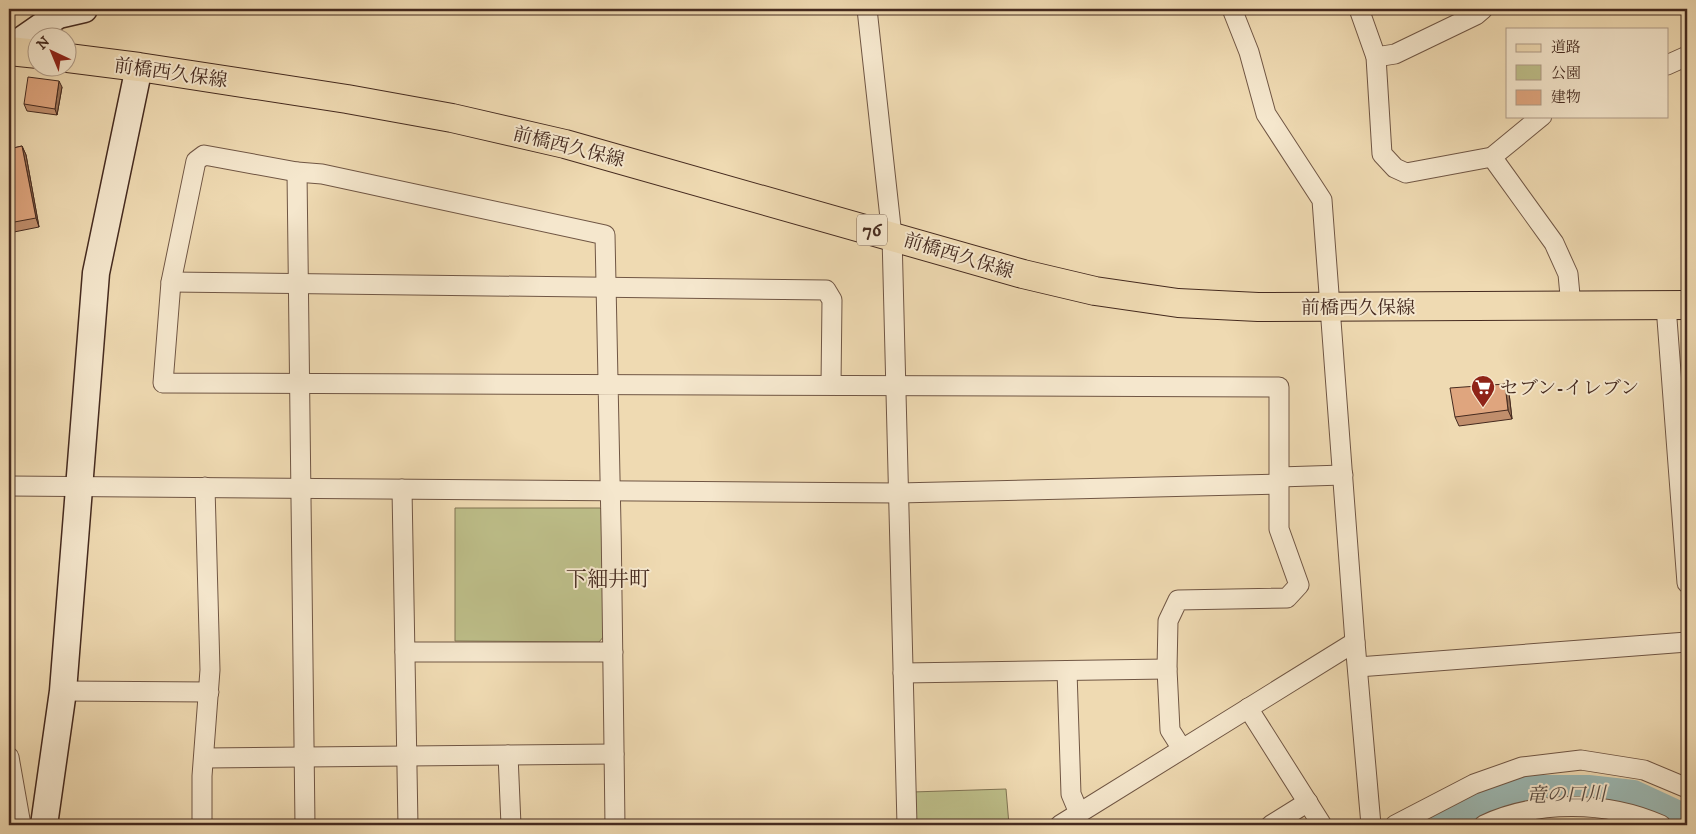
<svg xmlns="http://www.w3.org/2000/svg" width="1696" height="834" viewBox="0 0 1696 834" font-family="'IM FELL DW Pica','Noto Serif JP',serif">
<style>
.green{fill:#bdbe89;stroke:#817454}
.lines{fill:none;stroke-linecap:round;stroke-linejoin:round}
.river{stroke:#9cb9b4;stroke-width:32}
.street-casing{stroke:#705644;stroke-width:21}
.secondary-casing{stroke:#452a1f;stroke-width:29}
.primary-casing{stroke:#452a1f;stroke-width:30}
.street{stroke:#f5e7cd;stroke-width:19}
.secondary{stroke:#f5e7cd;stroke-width:26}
.primary{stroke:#efdab2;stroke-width:28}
.wall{fill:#c08e6c;stroke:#452a1f}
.shaded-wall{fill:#9c7458;stroke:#452a1f}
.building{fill:#dfa57e;stroke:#452a1f}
.labels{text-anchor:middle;stroke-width:4;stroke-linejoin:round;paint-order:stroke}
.shield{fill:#f5e7cd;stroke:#7a6353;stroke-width:1}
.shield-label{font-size:18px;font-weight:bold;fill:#452a1f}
.street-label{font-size:19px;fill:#452a1f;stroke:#f5e7cd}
.poi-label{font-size:19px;fill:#452a1f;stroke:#f5e7cd;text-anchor:start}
.water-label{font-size:20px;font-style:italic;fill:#5b4e44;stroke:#f5e7cd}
.quarter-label{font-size:21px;fill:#452a1f;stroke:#f5e7cd}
</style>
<rect width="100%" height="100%" fill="#efdab2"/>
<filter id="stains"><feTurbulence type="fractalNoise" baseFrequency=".004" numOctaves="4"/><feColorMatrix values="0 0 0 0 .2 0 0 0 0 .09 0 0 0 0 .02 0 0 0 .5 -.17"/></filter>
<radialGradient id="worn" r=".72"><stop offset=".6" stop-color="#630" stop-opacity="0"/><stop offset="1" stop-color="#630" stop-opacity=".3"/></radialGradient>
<!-- green -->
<g class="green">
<path d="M455,508H600L605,513V635L599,642L455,641Z"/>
<path d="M1006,789L1009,825H913L912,792Z"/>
</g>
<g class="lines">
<!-- river -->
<path class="river" d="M1445,825L1463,814L1527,791H1588L1633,796L1687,821"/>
<!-- street casing -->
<g class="street-casing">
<g id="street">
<path d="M867,9L892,236L907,825"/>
<path d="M1232,9L1249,52L1266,114L1322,200L1355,642L1371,825"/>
<path d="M1359,9L1376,57L1382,154L1395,168L1406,173L1492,157L1542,116"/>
<path d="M1376,57L1395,54L1476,15L1483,9"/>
<path d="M1667,65L1687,56"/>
<path d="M1492,157L1554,243L1568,274L1571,306"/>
<path d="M297,172L305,825"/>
<path d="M171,282L826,290L832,300L831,385"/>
<path d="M1666,306L1687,583"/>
<path d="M1279,477L1343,475"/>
<path d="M9,486L898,493L1279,484"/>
<path d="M402,489L408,825"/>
<path d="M405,652H613"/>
<path d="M1358,667L1687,642"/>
<path d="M1067,671L1071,794L1079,813"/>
<path d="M903,673L1167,669"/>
<path d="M63,691L209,692"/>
<path d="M1248,708L1322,825"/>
<path d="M508,755L511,825"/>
<path d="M9,757L21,825"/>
<path d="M205,758L614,754"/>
<path d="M202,825V776L210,670L205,487"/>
<path d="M615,825C613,628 610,432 605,235L322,174L297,172L204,155L196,161L171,282L163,383C535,384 907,386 1279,387V529L1299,585L1287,598L1178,600L1168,621L1167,669L1170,730L1182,749"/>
<path d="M1060,825L1355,642"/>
<path d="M1271,825L1308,802"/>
<path d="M1395,825L1474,784L1522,767L1581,760L1644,770L1687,788"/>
<path d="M1484,825C1537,800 1608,801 1661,825"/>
</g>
</g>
<!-- secondary casing -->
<g class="secondary-casing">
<g id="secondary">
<path d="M9,49L58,15L84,9"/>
<path d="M44,825L63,691L96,273L139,67"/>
</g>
</g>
<!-- primary casing -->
<g class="primary-casing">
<g id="primary">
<path d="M9,51L38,54"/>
<path d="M68,58L139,67L347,99L452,118L565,144L1023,274L1095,291L1178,303L1258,307L1687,305"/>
</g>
</g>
<!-- street -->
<use href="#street" class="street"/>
<!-- secondary -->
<use href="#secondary" class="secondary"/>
<!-- primary -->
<use href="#primary" class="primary"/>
</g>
<!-- wall -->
<g class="wall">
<path d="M62,87L57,115L27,111L24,104Z"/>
<path d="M22,146L26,155L39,227L9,233V149Z"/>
<path d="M1505,384L1509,393L1512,419L1459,426L1455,417Z"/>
</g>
<!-- shaded-wall -->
<g class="shaded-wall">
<path d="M59,81L62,87L57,115L55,109Z"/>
<path d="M22,146L26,155L39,227L36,218Z"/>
<path d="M1505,384L1509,393L1512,419L1508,410Z"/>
</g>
<!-- building -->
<g class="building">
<path d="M28,77L59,81L55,109L24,104Z"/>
<path d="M22,146L36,218L9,223V149Z"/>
<path d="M1505,384L1508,410L1455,417L1450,388Z"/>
</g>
<!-- icons -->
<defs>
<g id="supermarket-pin" transform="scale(1.25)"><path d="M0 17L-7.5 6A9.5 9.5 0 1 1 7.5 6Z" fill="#8f2418" stroke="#f5e7cd"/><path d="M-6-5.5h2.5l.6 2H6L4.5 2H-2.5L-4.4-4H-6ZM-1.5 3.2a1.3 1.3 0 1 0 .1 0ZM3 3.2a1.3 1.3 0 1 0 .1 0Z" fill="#fff"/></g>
</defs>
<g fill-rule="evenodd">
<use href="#supermarket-pin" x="1483" y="387"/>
</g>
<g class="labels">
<!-- shield labels -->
<rect class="shield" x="857" y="214.5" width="30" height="31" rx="4"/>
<g class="shield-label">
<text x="872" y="236">76</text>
</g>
<!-- street labels -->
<g class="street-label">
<text transform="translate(171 72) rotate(8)" y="7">前橋西久保線</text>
<text transform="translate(569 146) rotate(14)" y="7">前橋西久保線</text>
<text transform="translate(959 255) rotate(17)" y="7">前橋西久保線</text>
<text x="1358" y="314">前橋西久保線</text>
</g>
<!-- poi labels -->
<g class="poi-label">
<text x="1500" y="394">セブン-イレブン</text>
</g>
<!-- water labels -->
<g class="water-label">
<text transform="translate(1566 794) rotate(-1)" y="7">竜の口川</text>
</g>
<!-- quarter labels -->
<g class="quarter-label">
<text x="608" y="586">下細井町</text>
</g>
</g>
<!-- margin -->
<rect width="1696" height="834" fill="none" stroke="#efdab2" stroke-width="30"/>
<rect x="10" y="10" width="1676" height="814" fill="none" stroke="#452a1f" stroke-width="2.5"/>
<rect x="15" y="15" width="1666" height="804" fill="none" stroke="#452a1f"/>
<!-- legend -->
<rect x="1506" y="28" width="162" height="90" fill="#f5e7cd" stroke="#af9b87"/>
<rect x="1516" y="44" width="25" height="8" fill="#efdab2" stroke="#af9b87"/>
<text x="1551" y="52" font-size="15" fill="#452a1f">道路</text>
<rect x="1516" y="65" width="25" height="15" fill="#bdbe89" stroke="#af9b87"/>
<text x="1551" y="78" font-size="15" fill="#452a1f">公園</text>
<rect x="1516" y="90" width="25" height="15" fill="#dfa57e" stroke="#af9b87"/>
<text x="1551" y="102" font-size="15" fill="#452a1f">建物</text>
<!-- north arrow -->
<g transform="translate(52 52) rotate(316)"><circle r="24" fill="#f5e7cd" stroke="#af9b87"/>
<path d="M0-4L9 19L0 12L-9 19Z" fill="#8f2418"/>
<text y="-8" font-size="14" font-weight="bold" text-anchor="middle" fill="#452a1f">N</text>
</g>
<rect width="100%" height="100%" filter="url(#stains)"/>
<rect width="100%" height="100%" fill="url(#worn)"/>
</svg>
